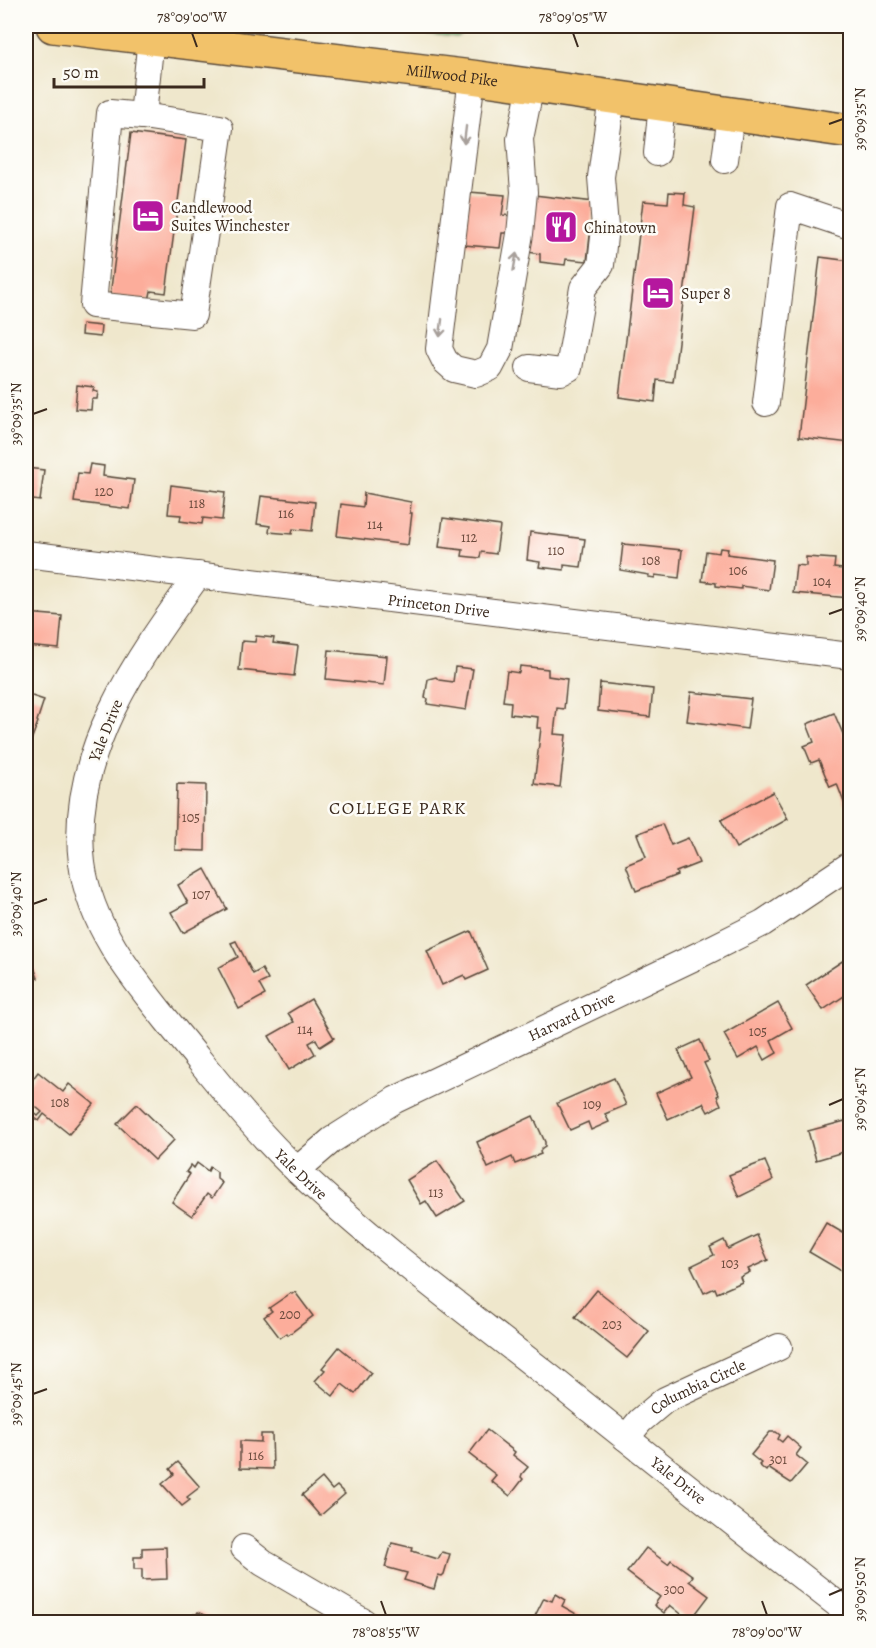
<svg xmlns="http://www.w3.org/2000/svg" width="876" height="1648" viewBox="0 0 876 1648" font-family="Alegreya,serif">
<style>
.green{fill:#8bd998;stroke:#63825b;stroke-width:1.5}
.building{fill:#fcad9b}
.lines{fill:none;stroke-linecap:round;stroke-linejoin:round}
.minor-casing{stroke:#564638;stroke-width:28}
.highway-casing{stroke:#564638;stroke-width:36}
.minor{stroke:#fff;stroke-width:26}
.highway{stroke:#f2c26a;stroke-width:33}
.oneway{stroke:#a79f9a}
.ticks{fill:none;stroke:#3b2a1e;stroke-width:2}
.labels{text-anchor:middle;stroke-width:5;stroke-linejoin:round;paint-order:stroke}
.number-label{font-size:14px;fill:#6b4b3d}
.street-label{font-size:16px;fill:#3b2a1e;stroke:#fdfcf7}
.poi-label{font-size:16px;fill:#3b2a1e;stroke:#fdfcf7;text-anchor:start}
.neighbourhood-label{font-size:18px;letter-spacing:1.5px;fill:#3b2a1e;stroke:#fdfcf7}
.neatline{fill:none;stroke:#3b2a1e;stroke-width:2}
.ticks-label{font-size:15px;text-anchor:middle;fill:#3b2a1e}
</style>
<rect width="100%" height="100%" fill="#fdfcf7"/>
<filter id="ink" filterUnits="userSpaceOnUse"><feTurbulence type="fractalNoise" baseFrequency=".0167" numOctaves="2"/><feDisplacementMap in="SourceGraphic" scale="12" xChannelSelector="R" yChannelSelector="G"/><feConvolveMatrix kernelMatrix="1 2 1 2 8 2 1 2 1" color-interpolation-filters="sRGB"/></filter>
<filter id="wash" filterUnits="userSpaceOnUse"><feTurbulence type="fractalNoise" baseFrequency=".008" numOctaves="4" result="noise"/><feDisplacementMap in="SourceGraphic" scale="24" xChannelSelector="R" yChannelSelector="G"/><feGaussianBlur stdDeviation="1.35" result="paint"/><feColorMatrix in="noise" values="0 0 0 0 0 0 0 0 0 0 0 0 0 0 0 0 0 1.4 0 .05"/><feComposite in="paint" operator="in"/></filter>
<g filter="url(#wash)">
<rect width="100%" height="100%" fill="#efe7cc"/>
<!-- green -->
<path class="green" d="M358,26H467L465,32L457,37Z"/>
<g id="blocks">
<!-- building -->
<g class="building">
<path d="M131,133L186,140L166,293L151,291L149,301L110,296Z"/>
<path d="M469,192L505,195L502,215L516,216L515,233H502L500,248L464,245Z"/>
<path d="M669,192L685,193L684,205L695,207L673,382L657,380L655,402L619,397L643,201L668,203Z"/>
<path d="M534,195L594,202L587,261L566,259L565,265L540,262V254L528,252Z"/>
<path d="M820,257L850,261V443L799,437Z"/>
<path d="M82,324L101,326L100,337L81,335Z"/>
<path d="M77,385L94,387L93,391L98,392L97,399H92L91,410L75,409Z"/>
<path d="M90,464L104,466L103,476L134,480L130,509L74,502L78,473L88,474Z"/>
<path d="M26,468L44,470L40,501L26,499Z"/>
<path d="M171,485L225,492L222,520L203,518L202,524L180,521L181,515L168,514Z"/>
<path d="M364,493L411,502L410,513H412L408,545L337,536L341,504L363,507Z"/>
<path d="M261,496L315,502L312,531L293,529L292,534L269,532L270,526L257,524Z"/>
<path d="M443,518L500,526L496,554L481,552L480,558L462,556L463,550L439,547Z"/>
<path d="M530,532L585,539L581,567L564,565V570L539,567L540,562L527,560Z"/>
<path d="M623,544L682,550L679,578L655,575V578L648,577L649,575L620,570Z"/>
<path d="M720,548L728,549L727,554L773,560L769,590L741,586V589L716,586V583L702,581L706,551L719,553Z"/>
<path d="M806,557L835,559L834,568L850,570V598L793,593L796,565L806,566Z"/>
<path d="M26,613L62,616L59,649L26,646Z"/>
<path d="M256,636L274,638L273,643L298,646L294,676L239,670L242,641L255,642Z"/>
<path d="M329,650L387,656L384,685L326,679Z"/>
<path d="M520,666L548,669V676L567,679L564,709L557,708L554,734L566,735L560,787L534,784L541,728H537L538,717L510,714L511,702L503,701L507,671L519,673Z"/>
<path d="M455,667L473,669L466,710L427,704L428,699L425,698L428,679L436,677L439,680L453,682Z"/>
<path d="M600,683L653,689L650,717L598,711Z"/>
<path d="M691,692L751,699L747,729L687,721Z"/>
<path d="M26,694L44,700L37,721L38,722L30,743L26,742Z"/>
<path d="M834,713L850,750L849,751L850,755V802L845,805L837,784L830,787L819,760L811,763L804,746L814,742L807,724Z"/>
<path d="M177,784L206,785L205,851L175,850Z"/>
<path d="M773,792L788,819L736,848L721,820Z"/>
<path d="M662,824L671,845L688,838L699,863L676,872L677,875L636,891L626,865L646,857L637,834Z"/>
<path d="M205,869L227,909L183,933L171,912L188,903L178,885Z"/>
<path d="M471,931L488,970L466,980L464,975L442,985L427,951Z"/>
<path d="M236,941L253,974L262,969L268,980L259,984L265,995L239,1009L218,968L238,957L231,943Z"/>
<path d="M26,946L38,978L26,982Z"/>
<path d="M850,956V992L823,1010L806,985Z"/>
<path d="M311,999L334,1038L320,1047L316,1039L309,1043L315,1054L289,1070L269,1036L294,1022L288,1013Z"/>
<path d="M778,1003L792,1028L771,1040L777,1053L765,1060L758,1047L738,1059L724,1034Z"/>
<path d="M700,1040L709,1061L704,1063L719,1095L717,1096L721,1105L708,1112L703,1103L668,1119L656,1093L691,1077L678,1050Z"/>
<path d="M38,1072L63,1092L69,1084L94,1104L69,1134L44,1114L39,1121L26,1111L28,1108L38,1116L42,1112L26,1099V1088Z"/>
<path d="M614,1078L626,1105L605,1114L609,1122L591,1130L588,1122L570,1130L557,1103Z"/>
<path d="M137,1104L174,1140L155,1160L117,1124Z"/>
<path d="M533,1116L545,1142V1146L542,1148L540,1152L541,1154L515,1164L512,1157L488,1168L477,1142Z"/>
<path d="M845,1121L850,1141V1150L816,1160L808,1131Z"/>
<path d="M437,1161L465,1201L437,1218L426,1201L421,1204L407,1180Z"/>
<path d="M765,1161L773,1180L739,1197L729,1175Z"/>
<path d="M197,1163L208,1171L210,1167L217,1172V1179L222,1183L212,1198L207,1194L192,1216L172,1202L190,1174L186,1172L191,1165L194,1168Z"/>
<path d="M826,1223L850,1237V1276L809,1252Z"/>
<path d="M757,1235L768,1260L748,1269L750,1272L740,1277L742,1282L717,1293L715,1288L704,1293L691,1266L714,1255L710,1247L724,1240L728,1249Z"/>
<path d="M597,1290L649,1331L627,1358L575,1317Z"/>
<path d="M295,1292L313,1316L288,1335L287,1333L280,1338L264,1317L272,1311L269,1308L291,1293L292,1294Z"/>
<path d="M339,1347L371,1373L355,1394L342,1384L333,1396L315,1381L325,1370L322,1368Z"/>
<path d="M487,1430L515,1452L513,1455L528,1467L522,1474L521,1477L523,1479L510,1496L491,1481L496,1475L469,1454Z"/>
<path d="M770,1432H776L780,1435L778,1439L782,1442L787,1436L801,1448L796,1455L807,1464L791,1483L768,1468L766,1471L759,1465L761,1463L751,1455Z"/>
<path d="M261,1434H272L273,1469L240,1468V1441L261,1442Z"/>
<path d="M178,1462L200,1487L187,1497L190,1500L182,1506L162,1484L174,1474L170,1469Z"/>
<path d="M322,1478L332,1490L337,1486L345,1494L320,1516L302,1495Z"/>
<path d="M392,1543L413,1548L412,1551L438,1559L442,1552L450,1554L444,1574L442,1576L438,1575L434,1589L404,1580L407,1573L385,1567Z"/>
<path d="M166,1547L167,1579L142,1580V1569H134V1557H142V1548Z"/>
<path d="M646,1548L668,1564L671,1560L693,1576L689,1581L709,1596L690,1621L670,1605L664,1613L654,1605L660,1597L627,1572Z"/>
<path d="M555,1594L565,1600L562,1606L580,1616L577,1622H532L544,1598L552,1601Z"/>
<path d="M198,1612L214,1619L213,1622H190L194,1614L196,1615Z"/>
</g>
</g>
</g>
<g filter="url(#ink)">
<use href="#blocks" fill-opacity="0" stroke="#564638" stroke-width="1.5"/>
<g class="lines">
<!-- minor casing -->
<g class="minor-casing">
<g id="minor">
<path d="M472,77L439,349L445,361L454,369L476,374L490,368L500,349L520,234L524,192L520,139L531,85"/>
<path d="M110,113L143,116L220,128L193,315L93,305Z"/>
<path d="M143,116L151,37"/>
<path d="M657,153L662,104"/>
<path d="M725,160L731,114"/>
<path d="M529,368L561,372L569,368L583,288L601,265L605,227L601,177L612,97"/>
<path d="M766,403L790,206L850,226"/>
<path id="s1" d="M26,554L850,656"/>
<path id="s2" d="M198,575C138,658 68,754 82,863C90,929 137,983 177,1033C216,1080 254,1130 298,1171C380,1249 473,1316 561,1386C657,1463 753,1539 850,1614"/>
<path id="s3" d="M297,1170L332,1140L395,1100L699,955L763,923L850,865"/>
<path id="s4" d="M626,1438L640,1421L665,1400L779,1347"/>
<path d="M244,1548L263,1563L364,1622"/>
</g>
</g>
<!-- highway casing -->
<g class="highway-casing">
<g id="highway">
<path id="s5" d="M53,26L472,77L850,131"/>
</g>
</g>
<!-- minor -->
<use href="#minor" class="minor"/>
<!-- highway -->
<use href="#highway" class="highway"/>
</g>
<!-- one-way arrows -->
<defs><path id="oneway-shaft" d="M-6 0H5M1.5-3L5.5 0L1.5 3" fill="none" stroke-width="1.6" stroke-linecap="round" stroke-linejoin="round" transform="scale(1.5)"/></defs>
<g class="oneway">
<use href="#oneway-shaft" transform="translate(465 135) rotate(97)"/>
<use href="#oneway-shaft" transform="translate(515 262) rotate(-80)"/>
<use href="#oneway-shaft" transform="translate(441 328) rotate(97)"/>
</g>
</g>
<!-- ticks -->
<path class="ticks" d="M192,33L197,47M573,33L578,47M829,124L843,119M33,414L47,409M829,614L843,609M33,904L47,899M829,1105L843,1099M33,1394L47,1389M829,1595L843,1589M381,1601L386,1615M762,1601L767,1615"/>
<!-- icons -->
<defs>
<g id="hotel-square" transform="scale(1.725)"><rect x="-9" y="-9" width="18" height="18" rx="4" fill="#b5179e" stroke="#fdfcf7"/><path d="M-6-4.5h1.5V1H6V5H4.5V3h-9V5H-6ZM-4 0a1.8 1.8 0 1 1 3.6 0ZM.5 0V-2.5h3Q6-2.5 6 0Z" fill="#fff"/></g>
<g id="restaurant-square" transform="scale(1.725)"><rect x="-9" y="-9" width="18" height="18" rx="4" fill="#b5179e" stroke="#fdfcf7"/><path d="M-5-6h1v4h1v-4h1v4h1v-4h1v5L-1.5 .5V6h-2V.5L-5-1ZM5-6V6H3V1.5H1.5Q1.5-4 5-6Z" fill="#fff"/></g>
</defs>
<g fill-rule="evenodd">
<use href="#hotel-square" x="148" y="216"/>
<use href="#restaurant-square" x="561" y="227"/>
<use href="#hotel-square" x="658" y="293"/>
</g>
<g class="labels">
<!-- number labels -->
<g class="number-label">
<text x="104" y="496">120</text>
<text x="197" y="508">118</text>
<text x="286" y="518">116</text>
<text x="375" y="529">114</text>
<text x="469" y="542">112</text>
<text x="556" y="555">110</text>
<text x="651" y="565">108</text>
<text x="738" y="575">106</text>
<text x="822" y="586">104</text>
<text x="191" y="822">105</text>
<text x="201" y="899">107</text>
<text x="305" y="1034">114</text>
<text x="758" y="1036">105</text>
<text x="60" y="1107">108</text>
<text x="592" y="1109">109</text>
<text x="436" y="1197">113</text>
<text x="730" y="1268">103</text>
<text x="290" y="1319">200</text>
<text x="612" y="1329">203</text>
<text x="256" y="1460">116</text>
<text x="778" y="1464">301</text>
<text x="674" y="1594">300</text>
</g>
<!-- street labels -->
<g class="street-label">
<text dy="6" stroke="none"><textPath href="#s5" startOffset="402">Millwood Pike</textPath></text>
<text dy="6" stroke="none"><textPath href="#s1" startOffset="416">Princeton Drive</textPath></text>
<text transform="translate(105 730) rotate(-68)" y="6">Yale Drive</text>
<text dy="6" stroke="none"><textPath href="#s3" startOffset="316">Harvard Drive</textPath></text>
<text dy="6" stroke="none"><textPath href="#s2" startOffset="704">Yale Drive</textPath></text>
<text dy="6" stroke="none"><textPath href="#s4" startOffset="90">Columbia Circle</textPath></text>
<text dy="6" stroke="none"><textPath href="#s2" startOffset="1190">Yale Drive</textPath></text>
</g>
<!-- poi labels -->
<g class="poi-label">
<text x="171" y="213">Candlewood<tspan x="171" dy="18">Suites Winchester</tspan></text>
<text x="584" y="233">Chinatown</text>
<text x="681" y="299">Super 8</text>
</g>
<!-- neighbourhood labels -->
<g class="neighbourhood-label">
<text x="398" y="814">COLLEGE PARK</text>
</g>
</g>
<!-- margin -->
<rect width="876" height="1648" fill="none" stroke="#fdfcf7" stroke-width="66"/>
<!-- scale -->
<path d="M54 78v9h150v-9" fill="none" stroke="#3b2a1e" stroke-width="3"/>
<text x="63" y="78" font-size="18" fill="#3b2a1e" stroke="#fdfcf7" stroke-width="4.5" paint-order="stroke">50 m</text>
<rect x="33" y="33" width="810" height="1582" class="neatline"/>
<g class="ticks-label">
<text x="192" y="22">78°09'00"W</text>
<text x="573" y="22">78°09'05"W</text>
<text transform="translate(860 119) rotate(-90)" y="5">39°09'35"N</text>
<text transform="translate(16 414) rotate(-90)" y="5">39°09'35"N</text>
<text transform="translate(860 609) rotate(-90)" y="5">39°09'40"N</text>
<text transform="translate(16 904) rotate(-90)" y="5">39°09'40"N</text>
<text transform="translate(860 1099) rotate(-90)" y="5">39°09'45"N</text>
<text transform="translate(16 1394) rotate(-90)" y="5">39°09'45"N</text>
<text transform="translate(860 1589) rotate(-90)" y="5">39°09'50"N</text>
<text x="386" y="1637">78°08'55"W</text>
<text x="767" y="1637">78°09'00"W</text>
</g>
</svg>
